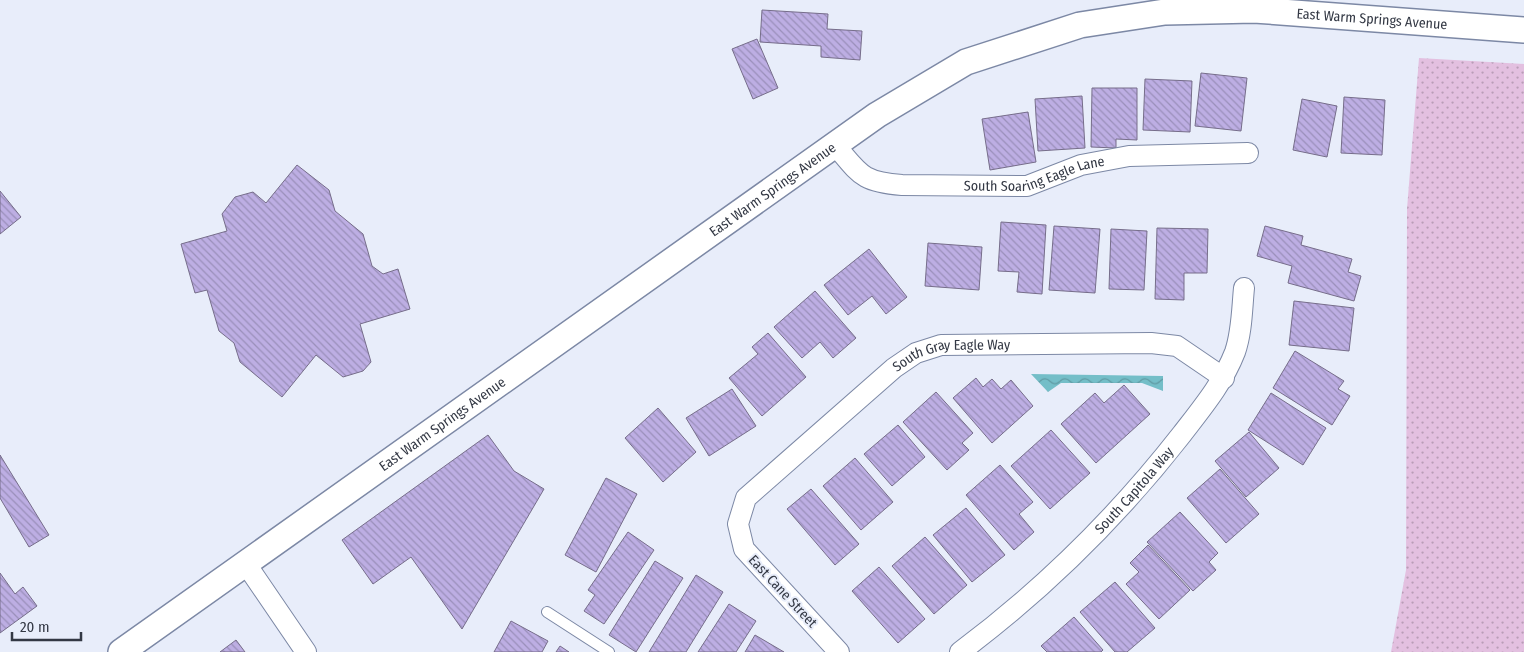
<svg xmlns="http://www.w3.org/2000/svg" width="1524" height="652" viewBox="0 0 1524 652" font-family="'Fira Sans Condensed',sans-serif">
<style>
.green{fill:url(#green-dots)}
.water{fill:url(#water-waves)}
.building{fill:url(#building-back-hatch);stroke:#766d8a}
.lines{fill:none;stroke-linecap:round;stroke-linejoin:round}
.service-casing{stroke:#7c88a5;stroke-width:12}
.minor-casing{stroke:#7c88a5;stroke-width:22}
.tertiary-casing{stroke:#7c88a5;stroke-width:28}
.service{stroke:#fff;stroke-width:10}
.minor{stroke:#fff;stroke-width:20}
.tertiary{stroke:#fff;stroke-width:25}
.labels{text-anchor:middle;stroke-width:4;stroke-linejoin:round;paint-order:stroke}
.street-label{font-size:14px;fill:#333844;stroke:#e8edfa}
</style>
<defs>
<pattern id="green-dots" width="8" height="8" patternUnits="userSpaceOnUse" patternTransform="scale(1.25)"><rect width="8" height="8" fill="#e3c0e0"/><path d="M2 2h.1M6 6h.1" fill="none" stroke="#b99db7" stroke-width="1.8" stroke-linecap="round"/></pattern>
<pattern id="water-waves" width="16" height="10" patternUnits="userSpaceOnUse" patternTransform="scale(1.25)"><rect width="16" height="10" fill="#74bec8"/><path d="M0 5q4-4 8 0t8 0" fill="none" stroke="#609ba4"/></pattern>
<pattern id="building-back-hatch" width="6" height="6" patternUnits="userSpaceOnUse" patternTransform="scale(1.25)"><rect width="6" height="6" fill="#bdaee3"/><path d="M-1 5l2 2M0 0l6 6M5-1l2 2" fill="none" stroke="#9a8fba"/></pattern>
</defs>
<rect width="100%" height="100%" fill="#e8edfa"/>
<!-- green -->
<path class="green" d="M1419,58L1524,64V652H1391L1406,570L1407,209Z"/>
<!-- water -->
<path class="water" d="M1031,374L1163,376V391L1142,383H1061L1048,392Z"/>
<!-- building -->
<g class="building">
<path d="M762,10L828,14L827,29L862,31L860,60L821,57V46L760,42Z"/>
<path d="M757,39L778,88L753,99L732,49Z"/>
<path d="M1201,73L1247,78L1241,131L1195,126Z"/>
<path d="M1145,79L1192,81L1190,132L1143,130Z"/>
<path d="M1092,88H1137V140L1116,139V148L1091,147Z"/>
<path d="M1082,96L1085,148L1038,151L1035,99Z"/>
<path d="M1344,97L1385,100L1382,155L1341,153Z"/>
<path d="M1302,99L1337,106L1327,157L1293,150Z"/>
<path d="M1028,112L1036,162L990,170L982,119Z"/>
<path d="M297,165L329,190L335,211L363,234L372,266L383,274L398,269L410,309L360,324L371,362L363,371L343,377L316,355L282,397L240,362L234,343L219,331L207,290L195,293L181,244L227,231L222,214L235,197L253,192L266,203Z"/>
<path d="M0,191L21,217L0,234Z"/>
<path d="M1001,222L1046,225L1042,294L1017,292L1019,272L998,271Z"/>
<path d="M1054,226L1100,229L1095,293L1049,290Z"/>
<path d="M1265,226L1303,236L1301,245L1352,259L1348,272L1361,276L1354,301L1288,283L1292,266L1257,256Z"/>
<path d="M1157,228L1208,229L1207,273H1184V300L1155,299Z"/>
<path d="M1111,229L1147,231L1144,290L1109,289Z"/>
<path d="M928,243L982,247L979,290L925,286Z"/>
<path d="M869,249L907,297L886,314L872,296L848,315L824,285Z"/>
<path d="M815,291L856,338L833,358L820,342L802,358L774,327Z"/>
<path d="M1294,301L1354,308L1349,351L1289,345Z"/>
<path d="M768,333L806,377L762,416L729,378L758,354L752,347Z"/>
<path d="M1295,351L1344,381L1338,389L1350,396L1332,425L1273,388Z"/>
<path d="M976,378L983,387L992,379L1001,389L1011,380L1033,406L992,443L953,398Z"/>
<path d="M1124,385L1150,414L1096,463L1061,424L1095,393L1104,403Z"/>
<path d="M732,389L756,426L709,456L686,418Z"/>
<path d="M936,392L973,433L962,443L969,450L947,470L903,422Z"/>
<path d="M1271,393L1326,428L1303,465L1248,430Z"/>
<path d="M658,408L696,452L663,482L625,438Z"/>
<path d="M898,425L925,457L892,486L864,454Z"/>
<path d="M1051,430L1090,473L1050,509L1011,466Z"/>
<path d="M1249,432L1279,468L1246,497L1215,461Z"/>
<path d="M488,435L514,471L544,489L462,629L411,557L373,584L342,540Z"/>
<path d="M0,455L49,535L29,547L0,498Z"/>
<path d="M855,458L893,502L861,530L823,486Z"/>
<path d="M1000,465L1033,502L1019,514L1034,532L1014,550L966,495Z"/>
<path d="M1220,469L1259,514L1226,543L1187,498Z"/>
<path d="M606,478L637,494L596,572L565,555Z"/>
<path d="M811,489L859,544L835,565L787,509Z"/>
<path d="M966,508L1005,555L972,582L933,535Z"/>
<path d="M1180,512L1218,553L1209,562L1216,570L1193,591L1147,542Z"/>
<path d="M628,532L654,550L604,624L584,611L595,595L588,590Z"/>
<path d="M925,537L967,585L934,614L892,566Z"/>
<path d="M1148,545L1190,590L1159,619L1126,584L1139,572L1130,563Z"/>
<path d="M655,561L683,578L636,652L609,635Z"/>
<path d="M879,567L925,619L898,643L852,591Z"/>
<path d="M0,573L15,594L23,587L37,606L0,633Z"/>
<path d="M696,575L723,592L686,652H649Z"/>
<path d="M1115,582L1155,628L1127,652H1115L1080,612Z"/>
<path d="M729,604L756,621L736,652H698Z"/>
<path d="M1074,617L1103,650L1101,652H1047L1041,646Z"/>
<path d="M511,621L548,641L542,652H494Z"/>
<path d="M755,635L784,652H745Z"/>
<path d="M236,640L245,652H220Z"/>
<path d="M560,646L569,652H556Z"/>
</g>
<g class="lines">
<!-- service casing -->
<g class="service-casing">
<path id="service" d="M547,612L609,652"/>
</g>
<!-- minor casing -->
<g class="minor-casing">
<g id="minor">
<path id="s1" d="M835,145C860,174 861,182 902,185L1027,186L1081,165L1129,156L1248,153"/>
<path d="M246,564L306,652"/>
<path id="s2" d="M839,652L744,549L738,524L746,498L894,368L916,353L941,345L1151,343L1177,346L1224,378"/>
<path id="s3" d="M960,652C1043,590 1118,516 1182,434C1202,408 1223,383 1235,352C1242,332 1242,308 1244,288"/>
</g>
</g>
<!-- tertiary casing -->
<g class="tertiary-casing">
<g id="tertiary">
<path id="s4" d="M121,652L877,115L966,62L1080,25L1165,12L1254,10L1524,30"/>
</g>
</g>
<!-- service -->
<use href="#service" class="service"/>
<!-- minor -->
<use href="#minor" class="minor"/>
<!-- tertiary -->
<use href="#tertiary" class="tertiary"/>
</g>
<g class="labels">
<!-- street labels -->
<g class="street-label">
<text dy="5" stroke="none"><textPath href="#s4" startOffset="1444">East Warm Springs Avenue</textPath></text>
<text dy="5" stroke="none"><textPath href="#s1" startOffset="216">South Soaring Eagle Lane</textPath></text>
<text dy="5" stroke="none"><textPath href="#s4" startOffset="799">East Warm Springs Avenue</textPath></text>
<text dy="5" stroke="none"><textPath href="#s2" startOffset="451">South Gray Eagle Way</textPath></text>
<text dy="5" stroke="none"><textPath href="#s4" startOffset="394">East Warm Springs Avenue</textPath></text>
<text dy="5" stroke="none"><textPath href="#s3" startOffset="238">South Capitola Way</textPath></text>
<text transform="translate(783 591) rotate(47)" y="5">East Cane Street</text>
</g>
</g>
<!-- scale -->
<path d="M12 632v8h69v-8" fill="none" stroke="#333844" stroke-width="2.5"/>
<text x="20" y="632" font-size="15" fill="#333844" stroke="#e8edfa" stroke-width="4" paint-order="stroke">20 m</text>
</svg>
